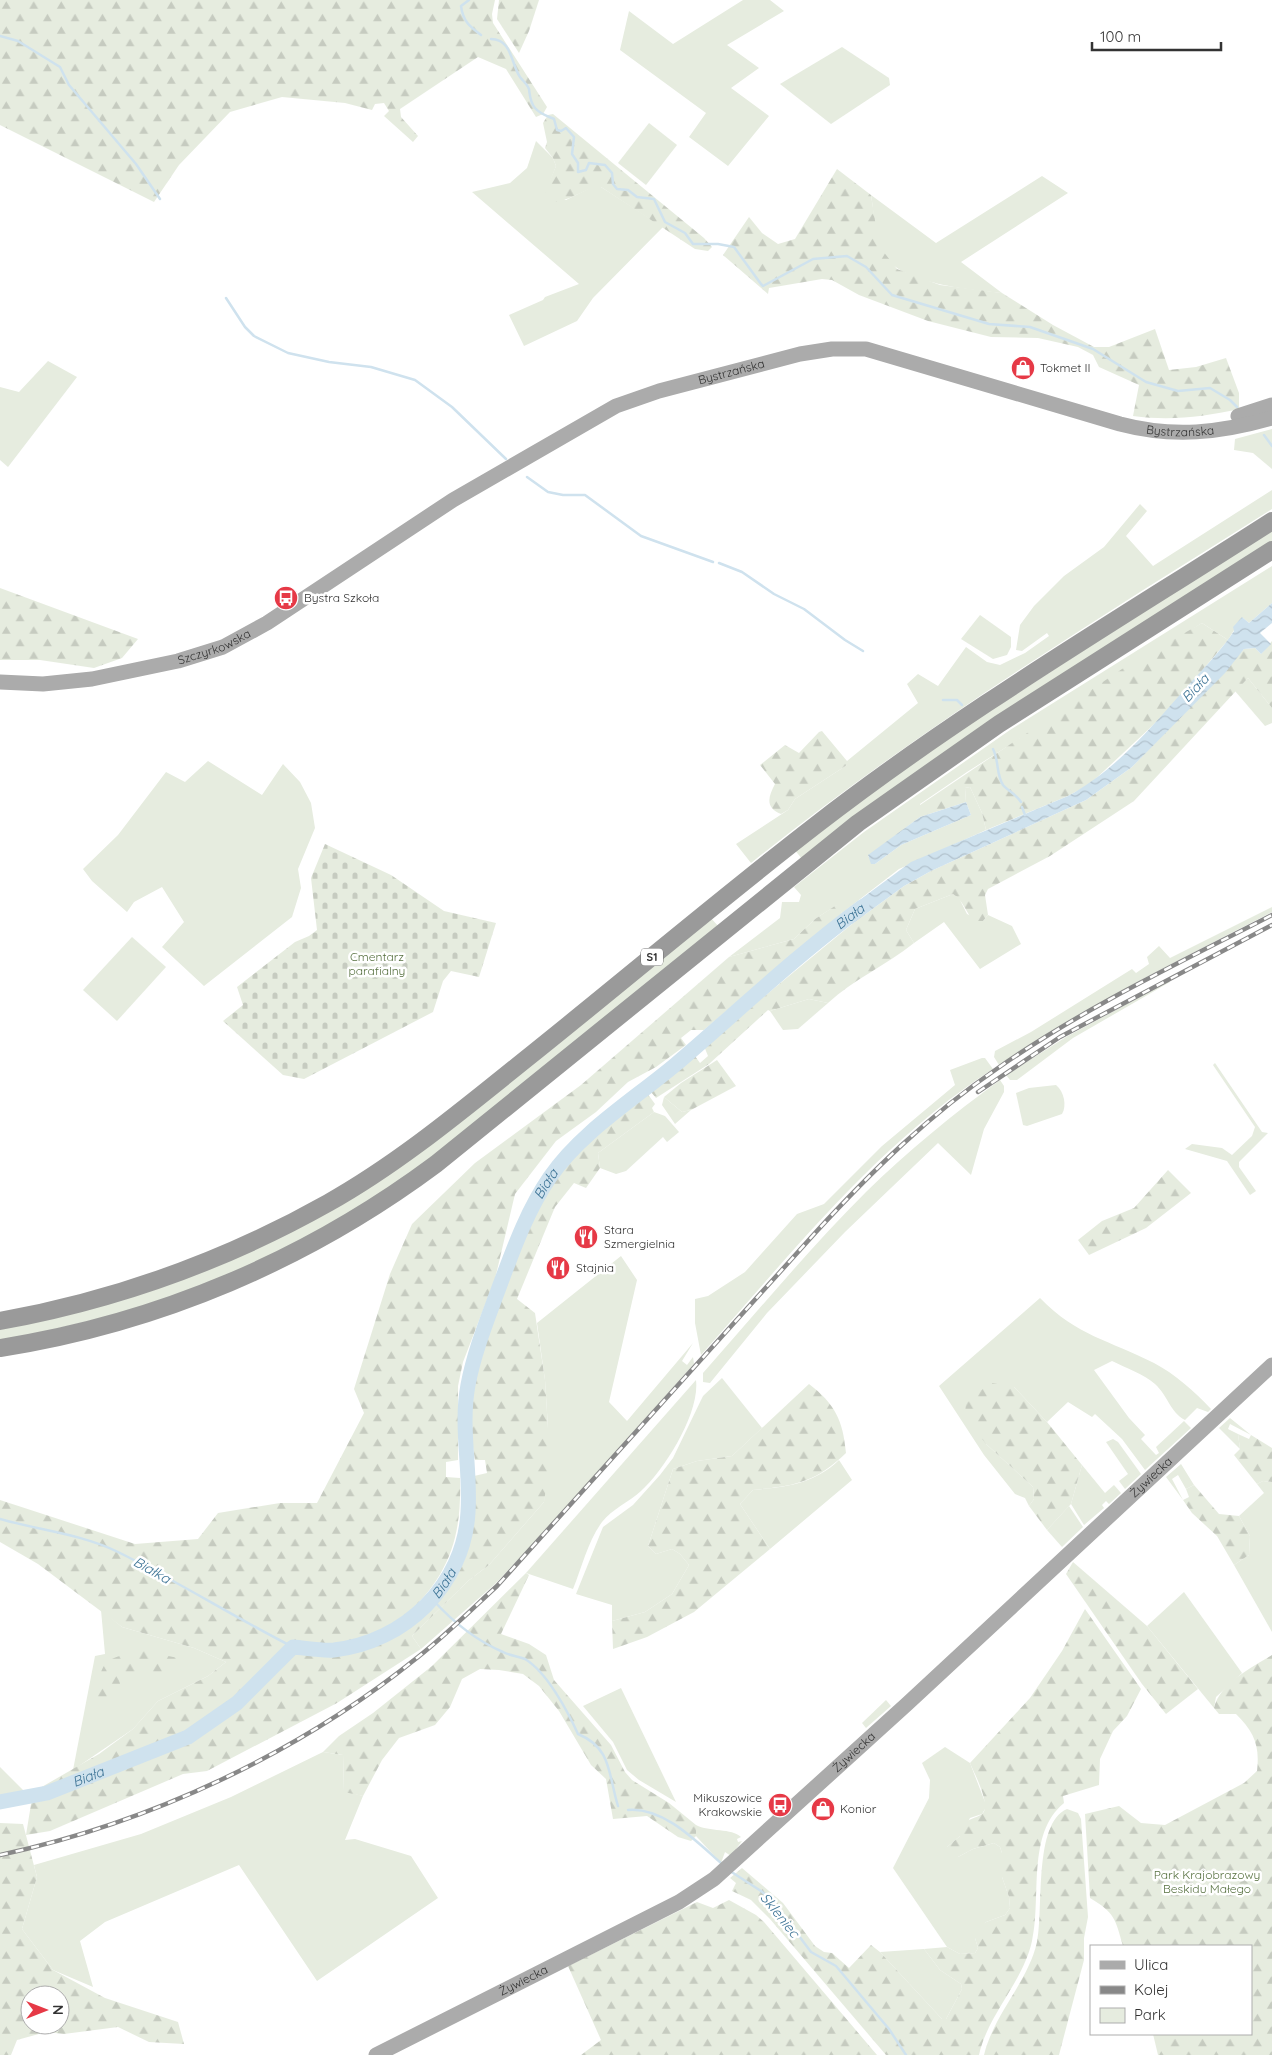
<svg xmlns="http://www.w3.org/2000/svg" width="1272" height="2055" viewBox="0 0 1272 2055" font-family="Quicksand,sans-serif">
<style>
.green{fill:#e6ecdf}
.forest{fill:url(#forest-firs);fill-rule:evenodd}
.cemetery{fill:url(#cemetery-stones)}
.water{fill:url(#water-waves)}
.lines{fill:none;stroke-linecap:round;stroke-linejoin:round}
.stream{stroke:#cfe2ee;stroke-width:2.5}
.river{stroke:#cfe2ee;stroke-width:15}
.major{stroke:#ababab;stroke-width:15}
.highway{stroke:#9a9a9a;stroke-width:18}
.rail-casing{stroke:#888;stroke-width:4.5}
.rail{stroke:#fff;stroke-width:2.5;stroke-dasharray:8;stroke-linecap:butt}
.labels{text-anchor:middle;stroke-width:5;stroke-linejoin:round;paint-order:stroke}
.shield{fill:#fff;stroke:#707070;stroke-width:1}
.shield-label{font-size:11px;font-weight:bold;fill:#333}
.poi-label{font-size:12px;fill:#333;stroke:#fff;text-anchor:start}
.street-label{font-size:12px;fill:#333;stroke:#fff}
.park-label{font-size:12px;fill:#56703f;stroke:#fff}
.water-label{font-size:14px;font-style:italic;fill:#3f7597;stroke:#fff}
</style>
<defs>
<pattern id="forest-firs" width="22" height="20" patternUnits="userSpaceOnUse" patternTransform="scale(1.25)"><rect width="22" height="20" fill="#e6ecdf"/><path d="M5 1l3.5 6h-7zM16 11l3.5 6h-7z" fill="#c6cbc0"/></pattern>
<pattern id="cemetery-stones" width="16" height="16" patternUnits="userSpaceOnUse" patternTransform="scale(1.25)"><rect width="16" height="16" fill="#e6ecdf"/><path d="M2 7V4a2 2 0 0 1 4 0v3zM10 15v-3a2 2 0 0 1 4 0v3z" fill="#c6cbc0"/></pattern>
<pattern id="water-waves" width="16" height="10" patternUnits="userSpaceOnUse" patternTransform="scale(1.25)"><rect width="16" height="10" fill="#cfe2ee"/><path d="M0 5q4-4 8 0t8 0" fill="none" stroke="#b2c2cd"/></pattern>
</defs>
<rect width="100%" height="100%" fill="#fff"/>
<!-- green -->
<g class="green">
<path d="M743,0H770L784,11L727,45L759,68L731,88L769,116L728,166L689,137L706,113L620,50L629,11L673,44Z"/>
<path d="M842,47L889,78L890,85L831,124L780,84Z"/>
<path d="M649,123L677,145L646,185L618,163Z"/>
<path d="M536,141L553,158L556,166L546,192L566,200L592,187H601L663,227L593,298L577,321L524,346L509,315L543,300L545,297L579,284L472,192L510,183L527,168Z"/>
<path d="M1042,176L1068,193L961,262L1002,293C968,289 890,284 878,245C874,229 874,211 871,195L936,243Z"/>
<path d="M48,361L77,377L8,467L0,460V387L19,392Z"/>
<path d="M1272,429V469L1253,453L1234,450L1235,439Z"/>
<path d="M1272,490V509C1094,621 915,731 751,863L736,844L788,810L795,799L847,765V761L918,703L907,684L918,674L938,686L966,647L987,662L1000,665L1025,653L1049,636L1047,633L1022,651L1016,650L1020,625L1034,606L1064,576L1104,547L1140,504L1147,511L1126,536L1153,566Z"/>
<path d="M1272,528V544L802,859L794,849L896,772Z"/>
<path d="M1272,566V603L1249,623L1242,617L1228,640L1202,623L967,772L920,804V817L868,856L875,864L901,845L971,815L966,802L965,788L970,787L982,813L986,830L899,869L842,913L837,905L815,919L794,939L729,957L780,918L782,902H799L801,895L794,887L864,832L1010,730Z"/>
<path d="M980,615L1011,637V647L1007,655L993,659L961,639Z"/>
<path d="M1248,678L1272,708V723L1265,726L1235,691Z"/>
<path d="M208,761L262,795L283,764L300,782L311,803L315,828L298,869L301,888L292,917L204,986L162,947L184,922L162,887L134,902L127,912L92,881L83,869L118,835L166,772L185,782Z"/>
<path d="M953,894L959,898L967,914L983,921L988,915L1012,926L1021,944L980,969L944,922L914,943L906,930L915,909Z"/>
<path d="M1272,907V912C1179,960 1086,1006 999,1065L994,1057L995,1051L1031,1032L1132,969L1136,973L1149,964L1147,957L1159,946L1170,958Z"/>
<path d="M710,917L719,927L404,1181L296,1246L156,1305L0,1342V1326L279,1236Z"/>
<path d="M132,937L166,967L117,1021L83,990Z"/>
<path d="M1169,981L1170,982L1073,1038L1017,1080H1010L1006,1075L1066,1037Z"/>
<path d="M809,999L828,1003L798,1029L783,1030L770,1011Z"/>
<path d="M982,1058H985L993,1069C878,1143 791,1254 701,1355L695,1323V1299L708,1296L745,1272L797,1214L824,1204L882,1146L955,1085L950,1070Z"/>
<path d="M1215,1063L1262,1132L1268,1133L1239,1162V1167L1256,1191L1250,1195L1227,1161L1185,1149L1192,1144L1222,1148L1232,1155L1252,1136L1255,1127L1213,1065Z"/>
<path d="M1000,1080L1004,1086V1092L984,1129L971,1175L938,1143L845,1232L767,1313L710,1383L703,1382V1373C757,1312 809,1249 866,1192C908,1151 953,1114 1000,1080Z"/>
<path d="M1056,1085C1064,1091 1067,1106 1062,1114L1027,1126L1023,1125L1016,1093L1029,1088Z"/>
<path d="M664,1097L682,1112L691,1110L675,1124L662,1105Z"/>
<path d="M654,1112L665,1116L679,1132L667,1142L663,1137L626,1171L616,1174L600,1168L598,1153Z"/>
<path d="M621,1256L637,1280L609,1402L627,1421L693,1343L682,1361L687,1365L693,1357L694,1364L534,1543L495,1584L421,1649L412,1636L468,1581L489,1565L544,1502L548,1428L545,1380L537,1323Z"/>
<path d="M1040,1298C1077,1336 1109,1340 1154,1363C1175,1374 1194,1391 1211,1409L1208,1412L1197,1408L1185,1420C1170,1412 1168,1396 1155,1384C1144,1374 1126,1368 1112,1361L1094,1370L1129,1418L1145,1435L1141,1439L1156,1455L1159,1453L1156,1447L1184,1421L1191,1428L1145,1470L1122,1439L1095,1414L1092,1417L1068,1402L1047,1422L1014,1387L986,1444L1033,1487L1034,1499L1029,1506L1025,1498L1015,1494L984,1455L939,1386Z"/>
<path d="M722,1378L762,1428L732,1456L697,1461L673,1469L648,1546L656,1554L672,1549L680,1554L689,1565L672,1594L645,1612L612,1621V1605L576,1594L603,1527L633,1505L660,1475L673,1458L703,1396Z"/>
<path d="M696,1380C700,1413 665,1469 641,1491C629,1502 612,1509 602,1522C588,1541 582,1567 573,1589L526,1573Z"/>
<path d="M1230,1418L1251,1435L1230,1424L1228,1429L1238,1434L1240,1449L1219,1428Z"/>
<path d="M1113,1439L1118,1442L1141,1474L1125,1489L1119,1481L1128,1474L1106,1442Z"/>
<path d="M839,1460L852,1480L770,1549L740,1504L753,1490C786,1487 814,1484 839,1460Z"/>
<path d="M1181,1464L1194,1485L1186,1489L1178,1475L1172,1479L1183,1500L1166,1477Z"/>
<path d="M1082,1465L1105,1493L1114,1485L1121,1493L1109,1504L1106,1501L1102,1505L1104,1508L1084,1525L1071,1504Z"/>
<path d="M1263,1481L1272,1482V1632L1234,1565L1249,1555L1250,1536L1239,1516L1264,1493L1257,1484Z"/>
<path d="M1069,1506L1083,1527L1062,1547L1047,1530Z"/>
<path d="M1184,1592L1242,1673L1216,1697L1214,1708L1147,1626Z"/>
<path d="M101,1610L122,1627L194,1648L226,1662L208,1676L158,1701L133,1729L73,1770L95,1656L105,1654Z"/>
<path d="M621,1688L676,1802L639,1780L627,1770L613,1742L583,1706Z"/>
<path d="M886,1700L891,1706L866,1728L862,1723Z"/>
<path d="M945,1747L970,1763L985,1802V1809L982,1814L970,1818L960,1836L947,1847L958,1857L973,1849L994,1843L1000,1847L1002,1853V1877L1009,1897L1010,1908L1005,1915L986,1922L975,1938L978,1948L975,1953L960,1954L947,1947L893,1868L929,1798L930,1780L922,1763Z"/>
<path d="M323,1752L343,1755L344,1791L363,1796L345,1840L355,1839L411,1856L438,1898L317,1981L239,1865L105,1922L80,1941L93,1987L53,1970L22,1929L37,1877L34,1865L141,1834L231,1797Z"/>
<path d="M0,1767L25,1792L0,1795Z"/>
<path d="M696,1825C709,1832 732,1828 741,1837L737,1839L738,1842L742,1841L736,1849L737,1851L731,1856L725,1852L721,1863L696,1836Z"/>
<path d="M924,1949L940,1970L961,1984L962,1989L946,2019H942L880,1952Z"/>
</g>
<!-- forest -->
<g class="forest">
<path d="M0,0H495L492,14L493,23L547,107L543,114L536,117L506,69L478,57L400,109L401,117L418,136L413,142L384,116L389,111L384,103L375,104L372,110L345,103L282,97L230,112L179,165L154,202L0,125Z"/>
<path d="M499,0H539L529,31L519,53L497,19Z"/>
<path d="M553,114L704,238L712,247L708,251L695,249L601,187C586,187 573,200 554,202L545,192L556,166L553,158L545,148L547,142L543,123L548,115Z"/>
<path d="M837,169L871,195L879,246L897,269L940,285L1002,293L1053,325L1094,347H1109L1155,329L1169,370L1196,367L1226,358L1239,393V409C1203,417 1170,421 1133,416L1139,385L1099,367L1093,355L1078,347L1038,338L991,337L928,321L859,295L832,280L822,279L769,288L768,294L723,255L749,217L762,233L778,244L795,239Z"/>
<path d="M0,588L138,639L122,658L94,668L40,660H0Z"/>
<path d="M1202,623L1228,640L1166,713L1090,784L1068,796L986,830L982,813L970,787L965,788L966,802L920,817V805L1125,667Z"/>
<path d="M1272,641V708L1248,678L1134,801L1050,856L988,889L985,895L988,915L983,921H974C966,913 963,900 953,894L915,909L906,930L914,943C885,966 854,979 828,1003L809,999L770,1011L768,1010L709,1064L656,1098L651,1092L695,1056L700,1063L708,1056L704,1046L852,924L904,886L931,871L1086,800L1132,767L1244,649L1255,648L1261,654Z"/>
<path d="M822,731L847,761V765L795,799L788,810L781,814C765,808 768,797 775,784L760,765L785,745L799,753L819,732Z"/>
<path d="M838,904L842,913L704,1030H691L681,1038L686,1045L656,1067L628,1082L596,1112L556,1141L515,1194L495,1279L463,1362L458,1386V1460L446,1462V1477L460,1478C462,1540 448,1578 401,1620L407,1629C463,1587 479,1544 474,1476L487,1473L485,1460H475C472,1442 470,1425 472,1407C477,1344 532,1200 575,1154C597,1131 623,1112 647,1093L655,1104L652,1108L654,1112L598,1153L600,1168L586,1188L574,1183L555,1207L517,1299L535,1313L545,1380L548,1428L549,1467L544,1502L489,1565L468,1581L412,1636L421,1649L337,1703L207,1771L183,1774L50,1831L26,1835L33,1792L99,1754L133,1729L158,1701L208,1676L226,1662L194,1648L122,1627L38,1564L0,1542V1500L135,1544L198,1539L218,1513L280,1503H317L364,1413L354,1389L390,1274L412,1224L475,1163L581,1085L729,957L794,939L815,919Z"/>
<path d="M717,1060L736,1086L691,1110L682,1112L664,1097L681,1083Z"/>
<path d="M1168,1170L1191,1193L1146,1228L1089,1255L1078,1240L1102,1221L1134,1208Z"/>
<path d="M992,1383L1014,1387L1047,1422L1082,1465L1071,1504L1047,1530L1029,1506L1034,1499L1033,1487L986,1444L965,1416L966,1400Z"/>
<path d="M809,1384C835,1404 843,1420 846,1453C815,1483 794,1486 753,1490L740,1504L770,1549L694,1612L647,1637L613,1649L612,1621L645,1612L672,1594L689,1565L680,1554L672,1549L656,1554L648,1546L673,1469L697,1461L732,1456Z"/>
<path d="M1238,1434L1249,1439L1251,1435L1272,1448V1482L1263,1481L1257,1484L1234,1455L1240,1449Z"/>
<path d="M1194,1485L1219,1514L1239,1516L1250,1536L1249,1555L1234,1565L1217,1536L1192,1513L1183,1500L1189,1497L1186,1489Z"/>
<path d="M1073,1562L1147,1626L1198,1689L1166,1714L1142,1684L1066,1574Z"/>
<path d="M526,1573L529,1575L501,1634L529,1644L546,1655L554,1680L611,1745L625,1772L632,1780L669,1803L696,1825V1836L691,1841L678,1837L647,1816L613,1819L606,1779L591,1765L559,1711L539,1686L523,1674L499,1670L480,1669L462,1679L450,1707L435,1725L399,1738L382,1760L363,1796L344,1792L343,1755L323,1752L339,1736L373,1713L432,1666Z"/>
<path d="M1085,1609L1141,1689L1127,1716L1113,1731L1100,1759L1099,1785L1063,1796L1064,1803C1026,1834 1042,1898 1032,1941C1023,1982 988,2014 979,2055H886L770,1919L751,1900L732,1891L736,1883L730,1878L742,1868L783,1903L815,1946L824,1952L832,1953L849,1968L871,1945L880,1952L942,2019H946L962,1989L961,1984L940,1970L924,1949L947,1947L960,1954L975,1953L978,1948L975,1938V1932L986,1922L1005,1915L1010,1908L1009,1897L1002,1877V1853L1000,1847L994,1843L973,1849L958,1857H951L947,1852V1847L960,1836V1824C967,1820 976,1818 982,1814C992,1806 974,1773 970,1763L1030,1698L1062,1651Z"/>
<path d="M139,1650L178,1658L164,1677L130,1673L119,1679L122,1693L104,1703L96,1700C102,1661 100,1661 139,1650Z"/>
<path d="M1272,1655V2055H1158L1153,2034H1251V1946H1123C1115,1918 1115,1913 1090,1898L1085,1814L1119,1806L1141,1823L1165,1825L1244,1783L1257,1771C1260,1745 1254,1732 1236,1714H1219L1214,1708C1220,1683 1251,1668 1272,1655Z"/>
<path d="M1067,1809L1078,1813L1081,1819L1088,1917L1084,1938V1960L1059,2055H984C994,2014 1028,1982 1037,1942C1044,1911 1033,1823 1067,1809Z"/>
<path d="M0,1823L23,1824L37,1877L22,1929L53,1970L105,1998L178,2022L184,2044L149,2042L118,2027L64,2034L46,2032L17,2040L11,2055H0ZM30,1995H60V2025H30Z"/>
<path d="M729,1900L756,1915L764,1922L877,2055H581L601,2040L568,1966L697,1902L713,1908Z"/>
</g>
<!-- cemetery -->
<path class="cemetery" d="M325,844L391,875L444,911L496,923L479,977L451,971L443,981L433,1012L304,1079L283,1075L223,1021L243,1005L237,987L295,942L309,936L317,930L311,878Z"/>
<!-- water -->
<g class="water">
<path d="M1272,603V623L1260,633L1271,644L1261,654L1255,648L1244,649L1225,673L1132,767L1086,800L931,871L904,886L852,924L842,913L911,862L1068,796C1118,769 1155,723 1192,681C1207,665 1222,649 1234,631L1233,627L1242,617L1249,623Z"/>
<path d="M966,802L971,815L901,845L875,864H871L868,855L920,817Z"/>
</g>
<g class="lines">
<!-- stream -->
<g class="stream">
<path d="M469,0L461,6C463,21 469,26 481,35"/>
<path d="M0,36L18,41L60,67L69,85L136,164L160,199"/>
<path d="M491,39C512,39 511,64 520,77C523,81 527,84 529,89C530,96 530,102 535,108C540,114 547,116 554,119L557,130L561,131L566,128L574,137L572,154L578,163V172L586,170L589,163L605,165L612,173L613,184L617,189L628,190L637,197L654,199L665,222L685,233L693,244H718L734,247L761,284L763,286L813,259L847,256L866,267L892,295L989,324L1030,327L1093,349L1146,382L1178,391L1210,388L1230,400L1237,407"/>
<path d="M226,298L245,327L254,336L288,353L329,362L371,367L415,380L452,407L506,459"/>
<path d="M1264,435L1272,446"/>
<path d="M527,477L548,492L563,495H585L641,536L713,562"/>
<path d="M719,563L742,572L774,594L804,609L845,640L863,651"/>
<path d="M943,700H957L962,705"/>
<path d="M993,749C999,760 996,774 1003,785C1008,791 1016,794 1021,802"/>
<path d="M1022,807L1025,815"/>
<path d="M0,1519C38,1530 82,1534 118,1552C177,1581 234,1617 293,1647"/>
<path d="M433,1600C453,1622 475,1640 503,1652C510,1656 518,1656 525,1659C547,1672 568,1712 578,1734C612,1748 608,1774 618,1806"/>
<path d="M628,1810C664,1807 697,1842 722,1864"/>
<path d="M730,1871L761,1891L772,1900L811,1952L836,1966L889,2029L906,2055"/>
</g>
<!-- river -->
<path class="river" id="s1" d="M0,1802L47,1793L188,1737L237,1703L293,1647C306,1648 321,1651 334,1650C405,1642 464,1585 468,1512C471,1470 460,1427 468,1385C474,1353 486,1323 497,1293C512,1253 526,1212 550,1177C581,1132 633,1100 675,1065C737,1012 796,956 862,907"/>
<!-- major -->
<g class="major">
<path d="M1238,416L1272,405"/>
<path id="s2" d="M0,682L43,684L92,679L178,661L223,647L267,623L453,500L616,406L659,391L800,354L832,349H866L1120,424C1173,438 1220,433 1272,418"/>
<path id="s3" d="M376,2055L679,1902L714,1879L907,1704L1272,1365"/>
</g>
<!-- highway -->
<g class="highway">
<path d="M0,1321C116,1300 225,1261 328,1203C401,1162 466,1107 531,1055C626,979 719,900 816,825C960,713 1118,620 1272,521"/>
<path d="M0,1348C159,1323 307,1260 436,1164L858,823L999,724L1272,550"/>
</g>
<!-- rail casing -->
<g class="rail-casing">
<g id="rail">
<path d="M978,1092L1060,1037L1272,925"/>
<path d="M0,1855C150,1823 299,1753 418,1657C446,1635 471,1610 497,1586L816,1232C871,1172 930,1114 998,1068C1084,1008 1179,963 1272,915"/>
</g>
</g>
<!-- rail -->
<use href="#rail" class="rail"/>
</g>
<!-- icons -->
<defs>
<g id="shop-disc" transform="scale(1.25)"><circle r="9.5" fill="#e63946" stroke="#fff"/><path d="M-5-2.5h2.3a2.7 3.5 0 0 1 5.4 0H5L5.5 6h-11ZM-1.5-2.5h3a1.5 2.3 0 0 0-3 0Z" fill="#fff"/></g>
<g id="bus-disc" transform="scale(1.25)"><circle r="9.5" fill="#e63946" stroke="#fff"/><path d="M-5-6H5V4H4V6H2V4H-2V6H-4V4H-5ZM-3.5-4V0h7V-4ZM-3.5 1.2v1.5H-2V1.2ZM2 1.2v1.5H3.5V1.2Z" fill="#fff"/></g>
<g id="restaurant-disc" transform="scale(1.25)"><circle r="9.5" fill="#e63946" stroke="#fff"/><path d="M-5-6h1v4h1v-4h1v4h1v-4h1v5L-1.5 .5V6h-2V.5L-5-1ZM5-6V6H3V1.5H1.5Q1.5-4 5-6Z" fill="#fff"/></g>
</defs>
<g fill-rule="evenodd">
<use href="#shop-disc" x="1023" y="368"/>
<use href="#bus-disc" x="286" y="598"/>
<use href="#restaurant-disc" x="586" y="1237"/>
<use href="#restaurant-disc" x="558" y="1268"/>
<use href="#bus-disc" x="780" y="1805"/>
<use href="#shop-disc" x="823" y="1809"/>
</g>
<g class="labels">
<!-- shield labels -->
<rect class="shield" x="641" y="948.5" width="22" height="17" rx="4"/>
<g class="shield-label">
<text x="652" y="961">S1</text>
</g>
<!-- poi labels -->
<g class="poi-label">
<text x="1040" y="372">Tokmet II</text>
<text x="304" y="602">Bystra Szkoła</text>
<text x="604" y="1234">Stara<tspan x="604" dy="14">Szmergielnia</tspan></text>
<text x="576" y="1272">Stajnia</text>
<text x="762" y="1802" text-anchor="end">Mikuszowice<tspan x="762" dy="14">Krakowskie</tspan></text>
<text x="840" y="1813">Konior</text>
</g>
<!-- street labels -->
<g class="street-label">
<text dy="4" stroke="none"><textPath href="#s2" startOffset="809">Bystrzańska</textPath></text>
<text dy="4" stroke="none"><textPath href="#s2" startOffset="1272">Bystrzańska</textPath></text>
<text dy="4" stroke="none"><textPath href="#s2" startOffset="219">Szczyrkowska</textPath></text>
<text dy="4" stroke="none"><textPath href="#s3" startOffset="975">Żywiecka</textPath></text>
<text dy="4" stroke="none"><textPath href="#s3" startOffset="570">Żywiecka</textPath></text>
<text dy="4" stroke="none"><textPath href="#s3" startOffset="165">Żywiecka</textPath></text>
</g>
<!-- park labels -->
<g class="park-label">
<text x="377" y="961">Cmentarz<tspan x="377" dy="14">parafialny</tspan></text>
<text x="1207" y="1879">Park Krajobrazowy<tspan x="1207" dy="14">Beskidu Małego</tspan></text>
</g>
<!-- water labels -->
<g class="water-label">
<text transform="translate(1195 688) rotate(-47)" y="5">Biała</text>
<text dy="5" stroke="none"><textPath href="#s1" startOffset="1338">Biała</textPath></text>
<text dy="5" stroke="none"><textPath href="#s1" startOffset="932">Biała</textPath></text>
<text transform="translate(152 1570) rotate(29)" y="5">Białka</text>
<text dy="5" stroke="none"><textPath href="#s1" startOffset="512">Biała</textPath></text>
<text dy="5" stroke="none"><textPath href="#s1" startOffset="92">Biała</textPath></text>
<text transform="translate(780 1915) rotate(51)" y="5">Skleniec</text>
</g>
</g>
<!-- legend -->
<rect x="1090" y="1945" width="162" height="90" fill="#ffffff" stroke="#adadad"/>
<rect x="1100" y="1961" width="25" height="8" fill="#ababab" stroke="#adadad"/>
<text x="1134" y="1970" font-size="15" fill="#333333">Ulica</text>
<rect x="1100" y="1986" width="25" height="8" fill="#888888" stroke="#adadad"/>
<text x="1134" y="1995" font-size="15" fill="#333333">Kolej</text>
<rect x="1100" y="2008" width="25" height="15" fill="#e6ecdf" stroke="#adadad"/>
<text x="1134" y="2020" font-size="15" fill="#333333">Park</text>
<!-- north arrow -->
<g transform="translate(45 2010) rotate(90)"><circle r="24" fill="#ffffff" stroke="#adadad"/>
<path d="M0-4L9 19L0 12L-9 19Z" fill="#e63946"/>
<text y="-8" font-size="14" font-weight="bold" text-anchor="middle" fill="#333333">N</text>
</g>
<!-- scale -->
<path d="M1092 42v8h129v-8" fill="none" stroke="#333333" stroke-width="2.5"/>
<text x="1100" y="42" font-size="15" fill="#333333" stroke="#ffffff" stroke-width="4" paint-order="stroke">100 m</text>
</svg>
